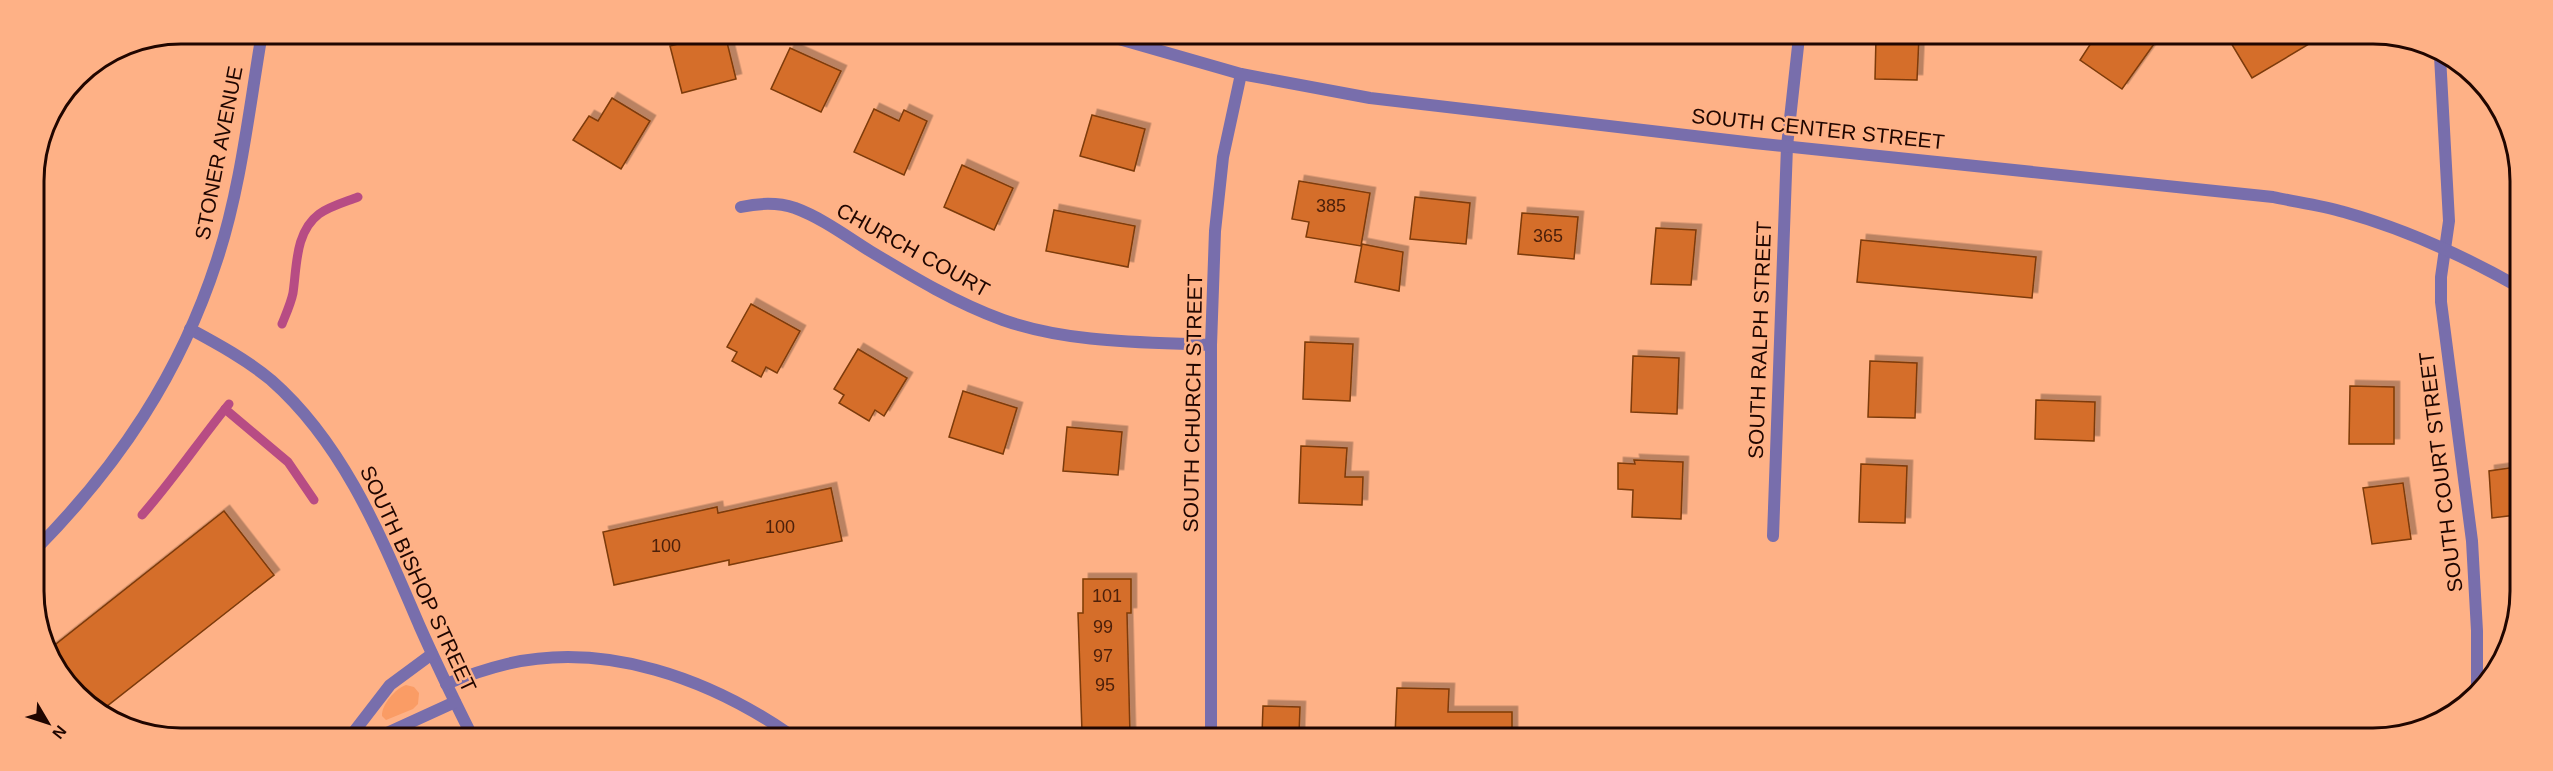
<svg xmlns="http://www.w3.org/2000/svg" width="2553" height="771" viewBox="0 0 2553 771" font-family="Helvetica,sans-serif">
<style>
.green{fill:#fa9c65}
.lines{fill:none;stroke-linecap:round;stroke-linejoin:round}
.stream{stroke:#b74c84;stroke-width:9}
.building{fill:#d56e29;stroke:#7c3a09;stroke-width:1.5;filter:url(#shadow)}
.minor{stroke:#786eac;stroke-width:12}
.tertiary{stroke:#786eac;stroke-width:12}
.labels{text-anchor:middle;stroke-width:5;stroke-linejoin:round;paint-order:stroke}
.number-label{font-size:18px;fill:#4d200a}
.street-label{font-size:21px;fill:#200600;stroke:#feb186}
.rim{fill:none;stroke:#200600;stroke-width:3}
</style>
<defs>
<filter id="shadow"><feDropShadow dx="5.5" dy="-5.5" stdDeviation="0" flood-color="#0004"/></filter>
</defs>
<rect width="100%" height="100%" fill="#feb186"/>
<!-- green -->
<path class="green" d="M406,685L414,687L419,693L418,704L413,709L386,720L382,716C381,705 396,688 406,685Z"/>
<g class="lines">
<!-- stream -->
<g class="stream">
<path d="M282,324C286,314 291,303 293,293C297,266 295,232 319,214C330,206 345,202 358,197"/>
<path d="M225,409L288,462L314,500"/>
<path d="M142,515C173,480 199,441 229,404"/>
</g>
</g>
<!-- building -->
<g class="building">
<path d="M717,34H725L736,79L682,93L670,46Z"/>
<path d="M1876,37H1919L1917,80L1875,79Z"/>
<path d="M2095,37H2159L2122,89L2080,60Z"/>
<path d="M2228,38H2319L2252,78Z"/>
<path d="M790,48L841,71L821,112L771,89Z"/>
<path d="M612,98L650,121L621,169L573,140L589,116L598,121Z"/>
<path d="M874,109L899,121L904,110L927,121L904,175L854,152Z"/>
<path d="M1092,115L1145,129L1134,171L1080,156Z"/>
<path d="M962,165L1013,188L994,230L944,207Z"/>
<path d="M1299,181L1370,193L1361,246L1306,237L1309,222L1292,219Z"/>
<path d="M1415,197L1470,203L1466,244L1410,239Z"/>
<path d="M1054,210L1135,226L1128,267L1046,251Z"/>
<path d="M1522,213L1578,217L1574,259L1518,254Z"/>
<path d="M1656,228L1696,230L1691,285L1651,284Z"/>
<path d="M1861,240L2036,257L2032,298L1857,282Z"/>
<path d="M1362,244L1403,252L1399,291L1355,282Z"/>
<path d="M751,304L800,331L777,373L766,367L761,377L732,361L737,352L727,347Z"/>
<path d="M1305,342L1353,344L1350,401L1303,399Z"/>
<path d="M858,349L907,378L884,416L875,410L869,421L839,403L844,395L834,389Z"/>
<path d="M1633,356L1679,358L1677,414L1631,412Z"/>
<path d="M1870,361L1917,363L1915,418L1868,417Z"/>
<path d="M2350,386L2394,387V444H2349Z"/>
<path d="M963,391L1017,408L1003,454L949,437Z"/>
<path d="M2036,400L2095,402L2094,441L2035,439Z"/>
<path d="M1067,427L1122,432L1118,475L1063,471Z"/>
<path d="M1301,446L1347,448L1345,477H1363L1362,505L1299,503Z"/>
<path d="M1634,460L1683,462L1681,519L1632,517L1633,490L1618,489V463L1635,464Z"/>
<path d="M1861,464L1907,466L1905,523L1859,522Z"/>
<path d="M2516,467V515L2492,518L2489,471Z"/>
<path d="M2403,483L2411,539L2372,544L2363,488Z"/>
<path d="M831,488L842,541L729,565V560L614,585L603,532L717,507L718,513Z"/>
<path d="M224,511L274,575L102,710L76,695L51,648Z"/>
<path d="M1083,579H1131V613H1127L1130,735H1085V732H1082L1078,613H1083Z"/>
<path d="M1397,688L1449,689L1448,712H1512V736H1395Z"/>
<path d="M1263,706L1300,707L1299,735H1262Z"/>
</g>
<g class="lines">
<!-- minor -->
<g class="minor">
<path d="M2440,56L2449,221L2441,277V302L2472,541L2477,631V690"/>
<path d="M741,207C759,203 777,202 795,208C822,218 846,236 870,251C913,277 956,303 1003,320C1069,343 1142,342 1211,345"/>
<path d="M190,329C218,344 247,360 271,380C345,445 382,539 420,627C436,663 453,698 471,734"/>
<path d="M1773,536L1787,146L1799,37"/>
<path d="M35,550C119,465 180,374 217,260C241,187 249,109 262,33"/>
<path d="M446,684C466,676 486,669 507,664C606,641 709,679 789,734"/>
<path d="M353,733L390,685L432,654"/>
<path d="M385,734L455,702"/>
<path d="M1211,735V345L1215,231L1223,157L1241,74"/>
</g>
<!-- tertiary -->
<path class="tertiary" d="M1105,35L1241,74L1370,98L1754,143L2273,197C2296,202 2321,205 2344,212C2405,229 2462,255 2517,286"/>
</g>
<g class="labels">
<!-- number labels -->
<g class="number-label">
<text x="1331" y="212">385</text>
<text x="1548" y="242">365</text>
<text x="780" y="533">100</text>
<text x="666" y="552">100</text>
<text x="1107" y="602">101</text>
<text x="1103" y="633">99</text>
<text x="1103" y="662">97</text>
<text x="1105" y="691">95</text>
</g>
<!-- street labels -->
<g class="street-label">
<text transform="translate(1818 129) rotate(6)" y="7">SOUTH CENTER STREET</text>
<text transform="translate(219 153) rotate(-79)" y="7">STONER AVENUE</text>
<text transform="translate(913 250) rotate(29)" y="7">CHURCH COURT</text>
<text transform="translate(1760 340) rotate(-88)" y="7">SOUTH RALPH STREET</text>
<text transform="translate(1193 403) rotate(-89)" y="7">SOUTH CHURCH STREET</text>
<text transform="translate(2441 472) rotate(-97)" y="7">SOUTH COURT STREET</text>
<text transform="translate(418 579) rotate(65)" y="7">SOUTH BISHOP STREET</text>
</g>
</g>
<!-- crop -->
<path d="M0 0H2553V771H0ZM181 44H2373A137 137 0 0 1 2510 181V591A137 137 0 0 1 2373 728H181A137 137 0 0 1 44 591V181A137 137 0 0 1 181 44Z" fill="#feb186" fill-rule="evenodd"/>
<path class="rim" d="M181 44H2373A137 137 0 0 1 2510 181V591A137 137 0 0 1 2373 728H181A137 137 0 0 1 44 591V181A137 137 0 0 1 181 44Z"/>
<!-- north arrow -->
<g transform="translate(48 723) rotate(129)" stroke="#feb186" stroke-width="4.5" paint-order="stroke">
<path d="M0-4.5L10 22L0 15L-10 22Z" fill="#200600"/>
<text y="-9" font-size="16" font-weight="bold" text-anchor="middle" fill="#200600">N</text>
</g>
</svg>
